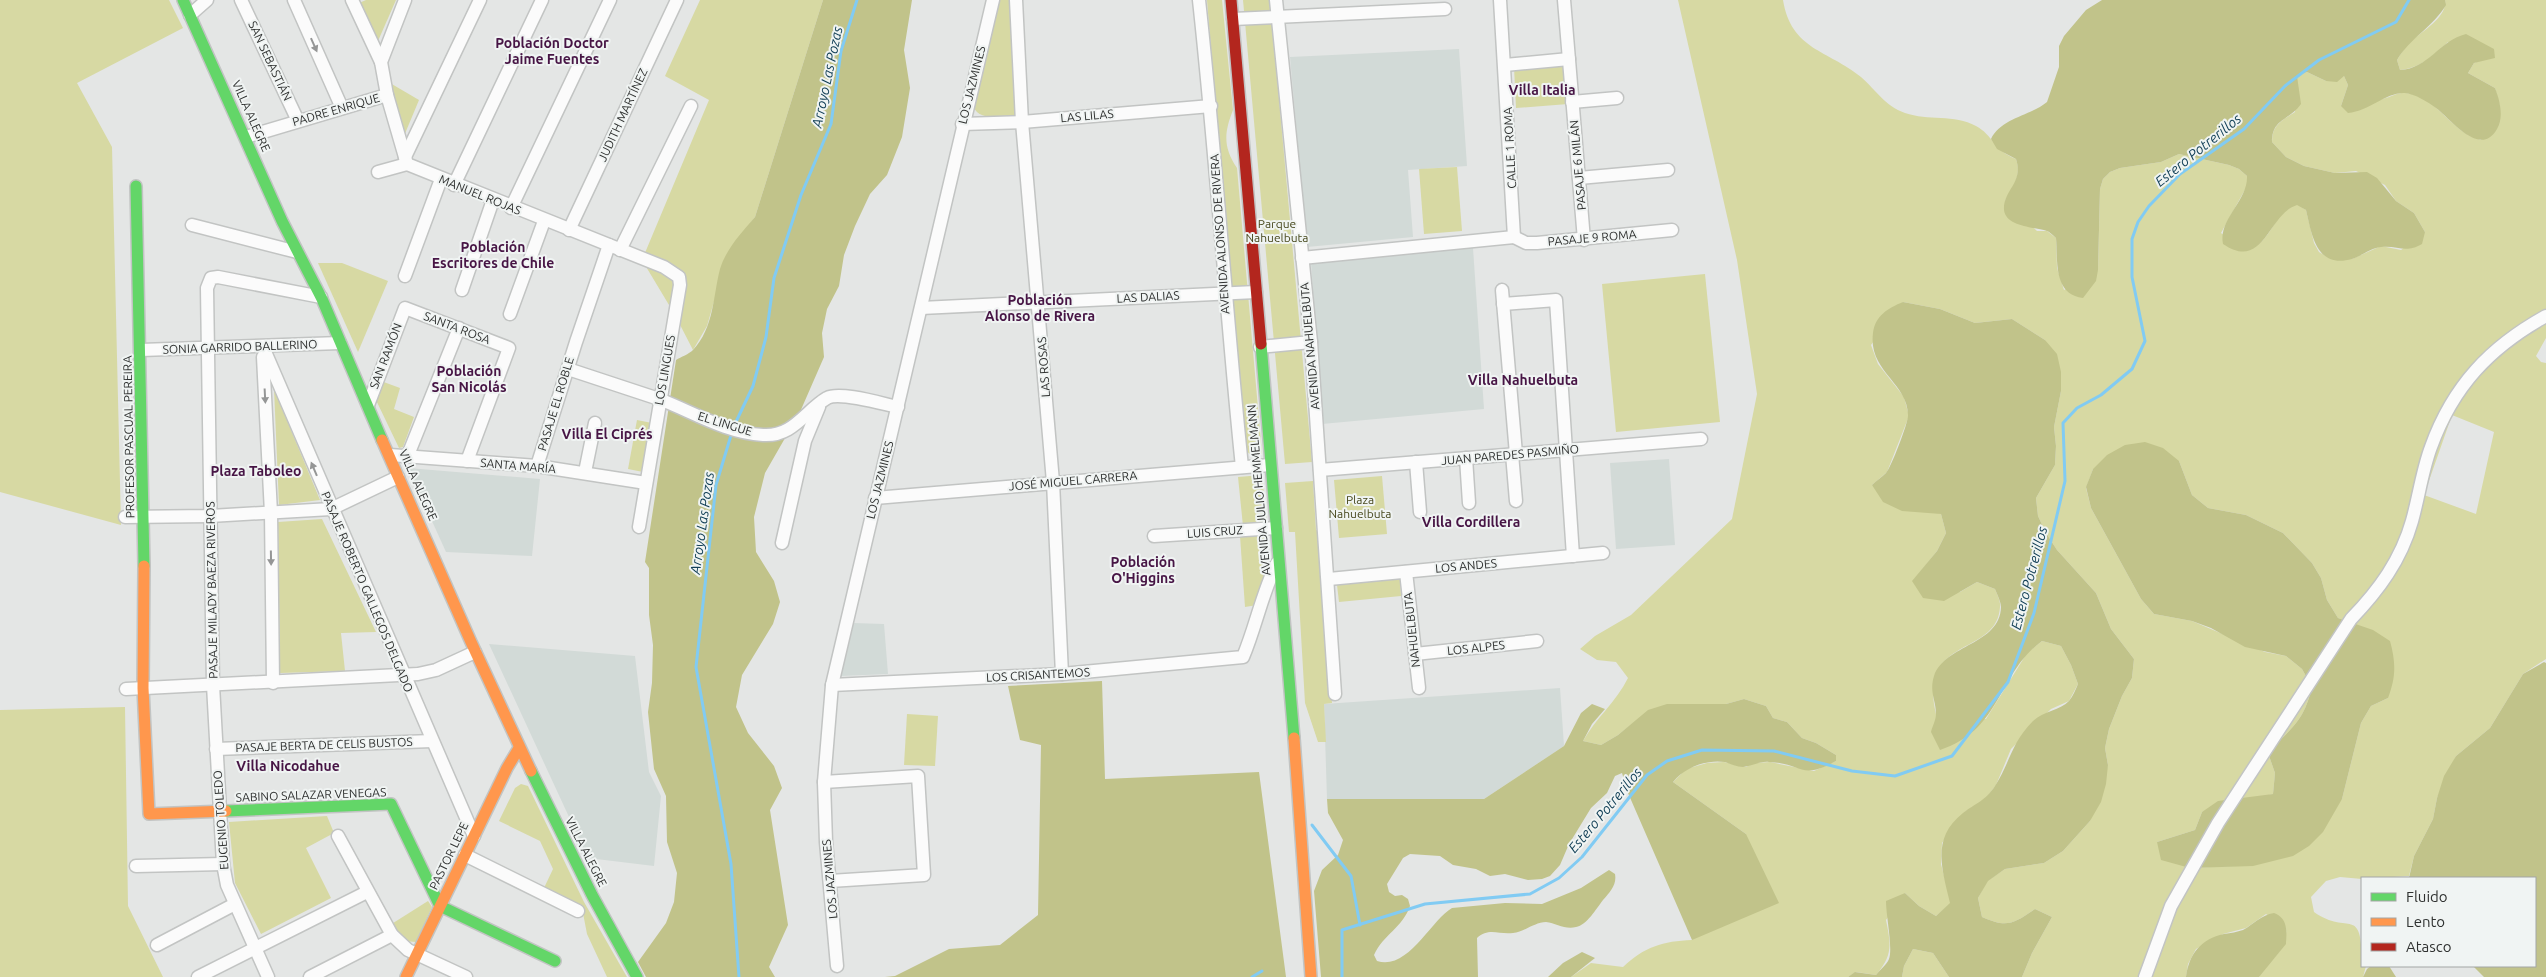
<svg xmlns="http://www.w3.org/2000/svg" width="2546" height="977" viewBox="0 0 2546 977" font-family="Ubuntu,sans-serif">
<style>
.built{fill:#d2dad7}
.green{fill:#d7d9a3;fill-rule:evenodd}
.forest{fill:#c1c38a}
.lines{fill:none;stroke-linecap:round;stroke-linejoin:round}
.stream{stroke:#81cbf3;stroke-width:3}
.street-casing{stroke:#c2c4c3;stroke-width:15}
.fast-casing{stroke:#c2c4c3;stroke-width:14}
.slow-casing{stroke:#c2c4c3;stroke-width:14}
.jam-casing{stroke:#c2c4c3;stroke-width:14}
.street{stroke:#fbfbfb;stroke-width:12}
.fast{stroke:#63d668;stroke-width:11}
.slow{stroke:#ff974d;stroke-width:11}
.jam{stroke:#b3261e;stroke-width:11}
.oneway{fill:#959696}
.labels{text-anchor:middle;stroke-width:4;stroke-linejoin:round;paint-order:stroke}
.street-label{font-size:12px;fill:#2f3130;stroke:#f0f4f3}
.park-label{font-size:12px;fill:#47481d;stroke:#f0f4f3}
.neighbourhood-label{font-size:14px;font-weight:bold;fill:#471545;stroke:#f0f4f3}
.water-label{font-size:14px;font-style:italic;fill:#134057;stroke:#f0f4f3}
</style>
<rect width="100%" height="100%" fill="#e4e6e5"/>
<!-- built -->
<g class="built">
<path d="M1459,49L1467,166L1408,170L1413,237L1307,247L1290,57Z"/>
<path d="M1473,248L1484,409L1322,424L1311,262Z"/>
<path d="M1669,459L1675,545L1616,549L1610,463Z"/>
<path d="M408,468L540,479L532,556L446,552Z"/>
<path d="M853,623L884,624L888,674L841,676Z"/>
<path d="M489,644L635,656L649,772L661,796L654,866L588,858Z"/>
<path d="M1560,688L1564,746L1484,799H1327L1324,704Z"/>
</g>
<!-- green -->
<g class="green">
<path d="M0,0H169L183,28L77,83L112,147L121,525L0,492Z"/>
<path d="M366,0H396L378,41L359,3Z"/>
<path d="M700,0H823L755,217L728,253L707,326L693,350L675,315L642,260L709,100L665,76Z"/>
<path d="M999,0H1010L1016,115C1004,117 978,121 974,107Z"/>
<path d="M1207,0H1222L1233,110C1224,133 1223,147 1237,168L1262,454L1251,455L1243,448Z"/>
<path d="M1243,0H1270L1312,462L1285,464Z"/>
<path d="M1678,0H1783C1791,50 1828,50 1861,77C1876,90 1885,106 1905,113C1928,121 1954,114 1976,126C1993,135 1993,150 2016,159C2022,176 2013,186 2005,201L2037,231H2047L2056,238L2057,268L2064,290L2098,270L2100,189L2103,179L2110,172L2120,168L2161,162L2179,154L2229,165L2239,169L2247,176V186L2221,233L2245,251C2274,243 2271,213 2297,204L2306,210L2314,243L2319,252L2329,258L2352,259L2381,246L2401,250L2425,232L2414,213L2396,201L2385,185L2356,171L2335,173L2304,166L2286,157L2272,142C2272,125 2281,121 2295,112L2297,76L2307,72L2326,81L2344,76L2348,85L2341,106C2355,103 2370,102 2383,99C2391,97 2398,92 2406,93C2437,96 2451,133 2481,140L2500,107L2495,88L2468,73L2474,63L2484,59L2448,42C2434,55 2421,68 2400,70L2397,60C2400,55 2404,49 2408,44C2419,33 2448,18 2445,0H2546V338L2536,356L2541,362L2546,363V659L2523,674L2490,728L2456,756L2437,798L2433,819L2414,856L2409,876L2362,879L2340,877L2326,881L2311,897L2314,912C2349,937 2362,902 2362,966H2366L2363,977H2259C2269,958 2288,952 2286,928L2266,914L2246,928L2223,934L2196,949L2188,964L2186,977H2022L2032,953L2052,917L2035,909C2013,924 2007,928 1982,917L1978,898L1987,881L2005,869L2044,863L2063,851L2090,821L2108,765L2105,748L2109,729L2122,696L2132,678L2134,659L2111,629L2096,593L2057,550L2046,533L2038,516L2036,498L2055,465L2056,446L2054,427L2061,391L2045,340L2012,319L1975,323L1940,309L1903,302L1871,345L1878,364L1904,397L1909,416L1887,472L1872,485L1941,514L1946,533L1937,551L1913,581L1960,592L1977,582L1995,589C1997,594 2001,602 2000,607C1997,657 1917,635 1936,714L1986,719L2027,653L2042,641L2061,646L2071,665L2078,684L2069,701L2051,709L2011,749L1996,785L1984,801L1966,811L1942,843L1941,864L1951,903L1936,916L1919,906L1905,893L1886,920C1891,945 1893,955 1876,975L1856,972L1848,977H1571L1591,963L1623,967C1644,947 1663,941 1692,940L1746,834L1673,782L1686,769L1707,763L1724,762L1746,767L1754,763L1770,762L1814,771L1836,761V755L1816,743L1802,738L1787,722L1773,718L1766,706L1744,699L1726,704H1687L1633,723L1618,735L1601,745L1583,741C1596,718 1616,702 1628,678L1616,662L1597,660L1580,649L1595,636L1631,615L1732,519L1757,394L1737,260ZM2452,415L2494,432L2476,514L2424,495ZM2179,461L2192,495L2208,508L2246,515L2283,533L2312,563L2321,578L2327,600L2338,618L2355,624L2388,698L2371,706L2361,723L2342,799L2232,866L2190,868L2157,842L2195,830L2202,812L2273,794L2275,773L2268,753C2291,727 2303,724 2312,687L2302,669L2286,656L2265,652L2192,621L2154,614L2141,599L2091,508L2086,488L2093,469Z"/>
<path d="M1565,63L1568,104L1516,108L1514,67Z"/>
<path d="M390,83L419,100L404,136Z"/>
<path d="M1457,167L1462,231L1424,234L1419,169Z"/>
<path d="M318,263H342L388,281L358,352Z"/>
<path d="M1705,274L1720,422L1616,432L1602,284Z"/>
<path d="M381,381L400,388L394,409L414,417L403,447L399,448L375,398Z"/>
<path d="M274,389L320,500L279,505Z"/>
<path d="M637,420L652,423L643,472L628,469Z"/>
<path d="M1262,475L1267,524L1243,526L1238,477Z"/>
<path d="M1382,476L1387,534L1339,538L1334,480Z"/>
<path d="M1313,481L1316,530L1320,531L1332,703L1324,704L1326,742H1318L1305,703L1295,532H1289L1285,483Z"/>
<path d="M322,519L376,632L341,633L345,671L280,673L278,522Z"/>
<path d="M1266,534C1267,559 1264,580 1257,605L1245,607L1240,536Z"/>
<path d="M1400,579L1401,596L1339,602L1337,585Z"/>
<path d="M125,707L128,906L163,977H0V710Z"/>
<path d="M907,714L938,716L935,766L904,765Z"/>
<path d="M521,784L528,786L584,902L627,977H607L587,934L582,908L544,888L553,869L540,841L499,821L515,788Z"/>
<path d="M327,816L334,833L306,848L331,898L261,934L235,883L229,822Z"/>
<path d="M428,901L432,907L416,942L404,941L390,925Z"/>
<path d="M1913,949L1933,953L1949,977H1902L1904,966Z"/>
</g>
<!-- forest -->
<g class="forest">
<path d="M823,0H912L904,50L910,88L902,137L887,175L870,194L855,226L844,255L839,286L827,309L822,333L824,357L800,412L765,473L754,517L756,552L774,581L780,602L773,624L742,675L736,707L748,733L774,766L782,788L770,810L788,925L769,967L775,977H646L638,962L666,923L674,902L677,873L667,842L666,796L654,769L648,712L652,683L653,645L649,615V568L645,562L676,360C681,357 689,354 693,350C714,328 713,296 720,269C726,249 742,232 755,217Z"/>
<path d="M2102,0H2445L2446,5C2433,27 2410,38 2397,60L2400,70C2428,69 2440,40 2466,34L2494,49L2495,58L2474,63L2468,73L2495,88C2500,101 2504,117 2497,129C2480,159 2450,118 2436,108C2428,102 2415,94 2405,93C2386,92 2370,111 2348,113L2341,106L2348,85L2344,76L2337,82L2326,81L2307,72L2297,76L2301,104C2289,121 2272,118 2272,142L2286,157L2304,166L2335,173L2367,172L2377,178L2396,201L2414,213L2425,232L2422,244C2405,254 2398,245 2381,247C2370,248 2362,256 2352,259C2316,269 2312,235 2306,210L2297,205C2268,214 2264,272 2223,244C2218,219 2248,201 2247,176L2239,169L2229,165L2179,154L2161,162L2120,168L2110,172L2103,179L2100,189L2098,270L2096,281L2083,298C2053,294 2058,262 2056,238C2054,236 2050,232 2047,231C2035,227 2006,227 2004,210C2003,190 2024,183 2016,159L1997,149L1991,139C2001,118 2030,116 2047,102L2059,67V46L2064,36L2086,10Z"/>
<path d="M1903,302L1940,309L1975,323L2012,319L2045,340L2057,354L2061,372V391L2054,427L2056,446L2055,465L2036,498L2038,516L2046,533L2057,550L2096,593L2111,629L2134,659L2132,678L2122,696L2109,729L2105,748L2108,765L2106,784L2101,802L2090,821L2063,851L2044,863L2005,869L1988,881L1978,898L1982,917C2007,928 2013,924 2035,909L2052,917L2032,953L2022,977H1949L1933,953L1913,949L1904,966L1902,977H1848L1855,972L1876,975C1880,970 1887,964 1889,959C1893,948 1886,916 1886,901L1905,893L1919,906L1936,916L1950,903C1942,869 1931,838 1963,813C1976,803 1985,801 1995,786C2010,763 2011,743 2033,721C2043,711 2061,710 2069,701C2073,696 2076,689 2078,684L2071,665L2061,646L2042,641C1996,675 2003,729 1940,750L1931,732C1932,727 1936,720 1936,714C1936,700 1929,692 1934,676C1945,644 2000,645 2001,607C2001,602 1997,594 1995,589L1977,582L1944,601L1923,598L1912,581L1937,551L1946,533L1941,514L1902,511L1883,502L1872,485C1876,481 1882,477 1886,473C1891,468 1909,421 1908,415C1908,383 1868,371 1873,333C1875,316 1888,308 1903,302Z"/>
<path d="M2145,442L2163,448L2179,461L2192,495L2208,508L2246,515L2283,533L2312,563L2321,578L2327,600L2338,618L2373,630L2390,641C2396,663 2396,677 2388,698L2371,706L2361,723L2342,799L2323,832L2309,846L2293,856L2253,866L2190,868L2161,860L2157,842L2195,830L2202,812L2218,801L2273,794L2275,773L2268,753C2291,727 2303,724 2312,687L2302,669L2286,656L2245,647L2211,628L2192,621L2154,614L2141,599L2091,508L2086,487L2093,469L2107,455L2125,445Z"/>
<path d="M2544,662L2546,663V977H2484L2473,966H2535V878H2409L2414,856L2433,819L2437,798L2444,776L2456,756L2490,728L2523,674Z"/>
<path d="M1102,681L1105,779L1259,772L1286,977H885L895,976L949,949L1000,945L1038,915L1041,745L1020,740L1008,686Z"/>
<path d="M1744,699L1766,706L1773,718L1787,722L1802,738L1816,743L1836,755V761C1800,781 1802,763 1769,762C1760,761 1752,766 1743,767C1737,767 1731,764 1725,762C1706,759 1684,768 1673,782L1746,834L1779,903L1692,940L1628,793L1622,773L1615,776L1607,793L1591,808L1569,844L1560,865L1550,876L1542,879L1528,880L1505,874L1490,876L1476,869L1453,865L1440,856L1410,854L1403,858L1387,884L1389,892L1395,896L1402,895L1408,899L1410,906C1403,927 1383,935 1374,955L1377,961C1408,971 1431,920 1452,908L1505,903L1542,904L1581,888L1609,870L1615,874C1617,885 1610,892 1603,900C1596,909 1587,925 1576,927C1565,930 1556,923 1546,922C1535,922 1524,932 1513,933C1499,935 1489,927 1477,938L1478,977H1321L1314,891L1322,870L1338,855L1343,840L1328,813L1327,799H1484L1564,746L1581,713L1592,704L1605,709L1592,724L1583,741L1601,745L1618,735L1648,710L1667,704H1726Z"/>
<path d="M2274,913C2288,918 2287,932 2286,944L2259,977H2186C2189,954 2201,939 2224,934C2231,933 2237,932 2243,930C2254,924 2261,915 2274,913Z"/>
<path d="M1582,952L1595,958L1571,977H1548L1563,963Z"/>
<path d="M2371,966H2389L2396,977H2363L2367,969Z"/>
</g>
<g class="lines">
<!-- stream -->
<g class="stream">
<path d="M734,426L753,386L766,337L774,278L801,195L831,124L841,51L857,0"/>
<path d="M732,432L716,485L696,667L731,864L739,977"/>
<path d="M1312,825L1351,876L1360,925"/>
<path d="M1252,977L1262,971"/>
<path d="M1342,977V930L1425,904L1530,894L1559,878L1582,857L1647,775L1667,761L1702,750L1774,751L1852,771L1895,776L1952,756L2008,682L2034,613L2065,481L2063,423L2077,408L2101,395L2132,369L2145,341L2132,277V239L2138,222L2149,206L2180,174L2244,129L2285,86L2319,60L2396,22L2409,0"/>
</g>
<!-- street casing -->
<g class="street-casing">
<g id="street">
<path d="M241,0L298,121"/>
<path d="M294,0L342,108"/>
<path d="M352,0L381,62"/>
<path d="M405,0L381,62L387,95L407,164L664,267L679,277L680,285L639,527"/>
<path d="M1016,0L1022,122L1053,482L1062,674"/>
<path d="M1199,0C1216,155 1226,312 1242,467"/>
<path d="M1276,0L1311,342L1335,694"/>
<path d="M1500,0L1514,237"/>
<path d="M1564,0L1584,240"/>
<path d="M190,15L207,0"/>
<path d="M1233,19L1445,9"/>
<path d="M1505,65L1569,59"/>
<path d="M1572,102L1617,98"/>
<path d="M962,124L1022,122L1211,106"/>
<path d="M246,137L387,95"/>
<path d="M405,157L480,0"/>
<path d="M378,172L407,164"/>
<path d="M1579,178L1668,170"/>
<path d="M454,185L542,0"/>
<path d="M511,208L610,0"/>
<path d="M192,225L297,252"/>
<path d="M569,230L677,0"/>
<path d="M1514,237L1526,243H1537L1672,230"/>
<path d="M620,250L691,106"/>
<path d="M1302,258L1514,237"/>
<path d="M405,276L441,179"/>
<path d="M462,290L493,200"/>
<path d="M1502,290L1516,454"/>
<path d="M1503,304L1556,300L1573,556"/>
<path d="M921,308L1256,292"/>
<path d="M510,314L544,221"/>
<path d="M263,347L474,836"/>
<path d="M1260,347L1311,342"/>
<path d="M141,350L340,343"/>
<path d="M263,357L271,513L273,683"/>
<path d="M568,369C598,379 629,389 659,399C693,412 726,433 763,435C793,437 805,411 827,398C840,391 883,404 898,407"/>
<path d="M368,405L405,308L509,348L467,461"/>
<path d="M1512,454L1516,501"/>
<path d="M390,455L537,466L646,483"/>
<path d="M408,455L459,328"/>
<path d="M1466,458L1469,503"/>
<path d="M1416,462L1420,512"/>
<path d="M537,466L576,342L609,245"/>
<path d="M1320,470L1701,439"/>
<path d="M585,472L595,423"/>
<path d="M875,498L1270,465"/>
<path d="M125,517L210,516L331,509L398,477"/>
<path d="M1154,536L1276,528"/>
<path d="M782,543L805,441L819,407"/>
<path d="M1406,572L1419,688"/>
<path d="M1329,579L1603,553"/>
<path d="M1415,654L1537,641"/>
<path d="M832,685L1062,674L1243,657C1256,626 1262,593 1277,563"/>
<path d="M126,689L418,674L436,670L475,652"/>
<path d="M216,749L432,741"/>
<path d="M824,782L918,776L924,875L830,881"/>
<path d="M338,836L392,935L408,950L466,977"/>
<path d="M465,855L578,911"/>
<path d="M136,866L223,864"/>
<path d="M157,945L235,904"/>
<path d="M837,966L826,842L824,782L832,685L993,0"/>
<path d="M198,977L367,892"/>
<path d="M268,977L227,885L223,864L213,685L207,288L211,278L218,277L321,297"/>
<path d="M310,977L392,935"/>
<path d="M2145,977L2171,906L2218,823L2351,619C2379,590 2401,560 2412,521C2419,496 2422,471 2431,447C2453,386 2490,347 2546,316"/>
</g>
</g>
<!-- fast casing -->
<g class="fast-casing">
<g id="fast">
<path d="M183,0L282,221L322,299L382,440"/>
<path d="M136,186L144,566"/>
<path d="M1261,344L1294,738"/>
<path d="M531,771L592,895L637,977"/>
<path d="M226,811L391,804L440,906L555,961"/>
</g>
</g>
<!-- slow casing -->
<g class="slow-casing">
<g id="slow">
<path d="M382,440L471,642L531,771"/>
<path d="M144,566L143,688L149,814L226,811"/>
<path d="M1294,738L1311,977"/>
<path d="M406,977L507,768L519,748"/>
</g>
</g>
<!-- jam casing -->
<g class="jam-casing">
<path id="jam" d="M1231,0L1261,344"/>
</g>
<!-- street -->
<use href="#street" class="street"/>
<!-- fast -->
<use href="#fast" class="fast"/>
<!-- slow -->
<use href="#slow" class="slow"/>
<!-- jam -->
<use href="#jam" class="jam"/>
</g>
<!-- one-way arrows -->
<defs><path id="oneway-solid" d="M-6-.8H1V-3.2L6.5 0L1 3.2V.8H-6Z" transform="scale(1.25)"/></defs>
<g class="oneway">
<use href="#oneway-solid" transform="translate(314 45) rotate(66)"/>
<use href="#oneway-solid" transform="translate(265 396) rotate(87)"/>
<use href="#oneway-solid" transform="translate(314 469) rotate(-113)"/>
<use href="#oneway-solid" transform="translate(271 558) rotate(89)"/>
</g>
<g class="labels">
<!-- street labels -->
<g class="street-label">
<text transform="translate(270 61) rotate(65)" y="4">SAN SEBASTIÁN</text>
<text transform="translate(972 85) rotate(-76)" y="4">LOS JAZMINES</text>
<text transform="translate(336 110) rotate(-16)" y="4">PADRE ENRIQUE</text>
<text transform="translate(623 115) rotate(-65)" y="4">JUDITH MARTÍNEZ</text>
<text transform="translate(251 116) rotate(66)" y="4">VILLA ALEGRE</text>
<text transform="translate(1087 116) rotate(-5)" y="4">LAS LILAS</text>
<text transform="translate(1510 148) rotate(-93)" y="4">CALLE 1 ROMA</text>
<text transform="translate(1578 165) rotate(-95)" y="4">PASAJE 6 MILÁN</text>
<text transform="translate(480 195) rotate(22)" y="4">MANUEL ROJAS</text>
<text transform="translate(1220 234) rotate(-94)" y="4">AVENIDA ALONSO DE RIVERA</text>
<text transform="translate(1592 238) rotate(-5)" y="4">PASAJE 9 ROMA</text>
<text transform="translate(1148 297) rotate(-3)" y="4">LAS DALIAS</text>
<text transform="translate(457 328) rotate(21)" y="4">SANTA ROSA</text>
<text transform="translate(1310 346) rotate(-95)" y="4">AVENIDA NAHUELBUTA</text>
<text transform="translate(240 347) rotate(-2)" y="4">SONIA GARRIDO BALLERINO</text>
<text transform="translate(386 356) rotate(-69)" y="4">SAN RAMÓN</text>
<text transform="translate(1044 367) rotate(-94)" y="4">LAS ROSAS</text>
<text transform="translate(665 370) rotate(-80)" y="4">LOS LINGUES</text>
<text transform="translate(556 404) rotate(-73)" y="4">PASAJE EL ROBLE</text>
<text transform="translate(725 424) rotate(17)" y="4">EL LINGUE</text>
<text transform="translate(129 437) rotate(-91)" y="4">PROFESOR PASCUAL PEREIRA</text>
<text transform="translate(1510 455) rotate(-5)" y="4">JUAN PAREDES PASMIÑO</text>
<text transform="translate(518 466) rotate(5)" y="4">SANTA MARÍA</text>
<text transform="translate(880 480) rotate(-76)" y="4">LOS JAZMINES</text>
<text transform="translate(1073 481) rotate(-5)" y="4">JOSÉ MIGUEL CARRERA</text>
<text transform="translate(418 485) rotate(66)" y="4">VILLA ALEGRE</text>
<text transform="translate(1259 490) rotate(-95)" y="4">AVENIDA JULIO HEMMELMANN</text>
<text transform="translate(1215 532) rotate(-4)" y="4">LUIS CRUZ</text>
<text transform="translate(1466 566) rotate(-5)" y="4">LOS ANDES</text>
<text transform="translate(212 590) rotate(-91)" y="4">PASAJE MILADY BAEZA RIVEROS</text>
<text transform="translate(367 592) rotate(67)" y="4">PASAJE ROBERTO GALLEGOS DELGADO</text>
<text transform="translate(1412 630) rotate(-96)" y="4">NAHUELBUTA</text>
<text transform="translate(1476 648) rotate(-6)" y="4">LOS ALPES</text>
<text transform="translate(1038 675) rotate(-3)" y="4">LOS CRISANTEMOS</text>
<text transform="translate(324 745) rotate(-2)" y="4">PASAJE BERTA DE CELIS BUSTOS</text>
<text transform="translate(311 795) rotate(-2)" y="4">SABINO SALAZAR VENEGAS</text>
<text transform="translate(221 820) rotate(-94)" y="4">EUGENIO TOLEDO</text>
<text transform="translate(586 852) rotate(63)" y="4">VILLA ALEGRE</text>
<text transform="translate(449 856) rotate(-64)" y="4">PASTOR LEPE</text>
<text transform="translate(830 879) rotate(-95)" y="4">LOS JAZMINES</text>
</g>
<!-- park labels -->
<g class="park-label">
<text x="1277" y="228">Parque<tspan x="1277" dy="14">Nahuelbuta</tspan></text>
<text x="1360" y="504">Plaza<tspan x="1360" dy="14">Nahuelbuta</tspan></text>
</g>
<!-- neighbourhood labels -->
<g class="neighbourhood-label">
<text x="552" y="48">Población Doctor<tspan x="552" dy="16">Jaime Fuentes</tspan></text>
<text x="1542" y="95">Villa Italia</text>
<text x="493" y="252">Población<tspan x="493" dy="16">Escritores de Chile</tspan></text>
<text x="1040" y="305">Población<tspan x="1040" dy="16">Alonso de Rivera</tspan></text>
<text x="469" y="376">Población<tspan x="469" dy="16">San Nicolás</tspan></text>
<text x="1523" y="385">Villa Nahuelbuta</text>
<text x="607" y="439">Villa El Ciprés</text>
<text x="256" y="476">Plaza Taboleo</text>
<text x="1471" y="527">Villa Cordillera</text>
<text x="1143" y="567">Población<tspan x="1143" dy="16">O'Higgins</tspan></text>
<text x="288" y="771">Villa Nicodahue</text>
</g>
<!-- water labels -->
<g class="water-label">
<text transform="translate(827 77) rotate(-78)" y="5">Arroyo Las Pozas</text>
<text transform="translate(2198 150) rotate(-39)" y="5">Estero Potrerillos</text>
<text transform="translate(702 523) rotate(-82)" y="5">Arroyo Las Pozas</text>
<text transform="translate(2029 578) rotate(-75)" y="5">Estero Potrerillos</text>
<text transform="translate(1605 810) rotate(-50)" y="5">Estero Potrerillos</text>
</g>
</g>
<!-- legend -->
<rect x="2361" y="877" width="175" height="90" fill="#f0f4f3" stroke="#a3a6a5"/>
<rect x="2371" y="893" width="25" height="8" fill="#63d668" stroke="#a3a6a5"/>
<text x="2406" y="902" font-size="15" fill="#2f3130">Fluido</text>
<rect x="2371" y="918" width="25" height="8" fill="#ff974d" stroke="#a3a6a5"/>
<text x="2406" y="927" font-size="15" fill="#2f3130">Lento</text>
<rect x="2371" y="943" width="25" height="8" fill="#b3261e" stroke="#a3a6a5"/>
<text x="2406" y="952" font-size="15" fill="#2f3130">Atasco</text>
</svg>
